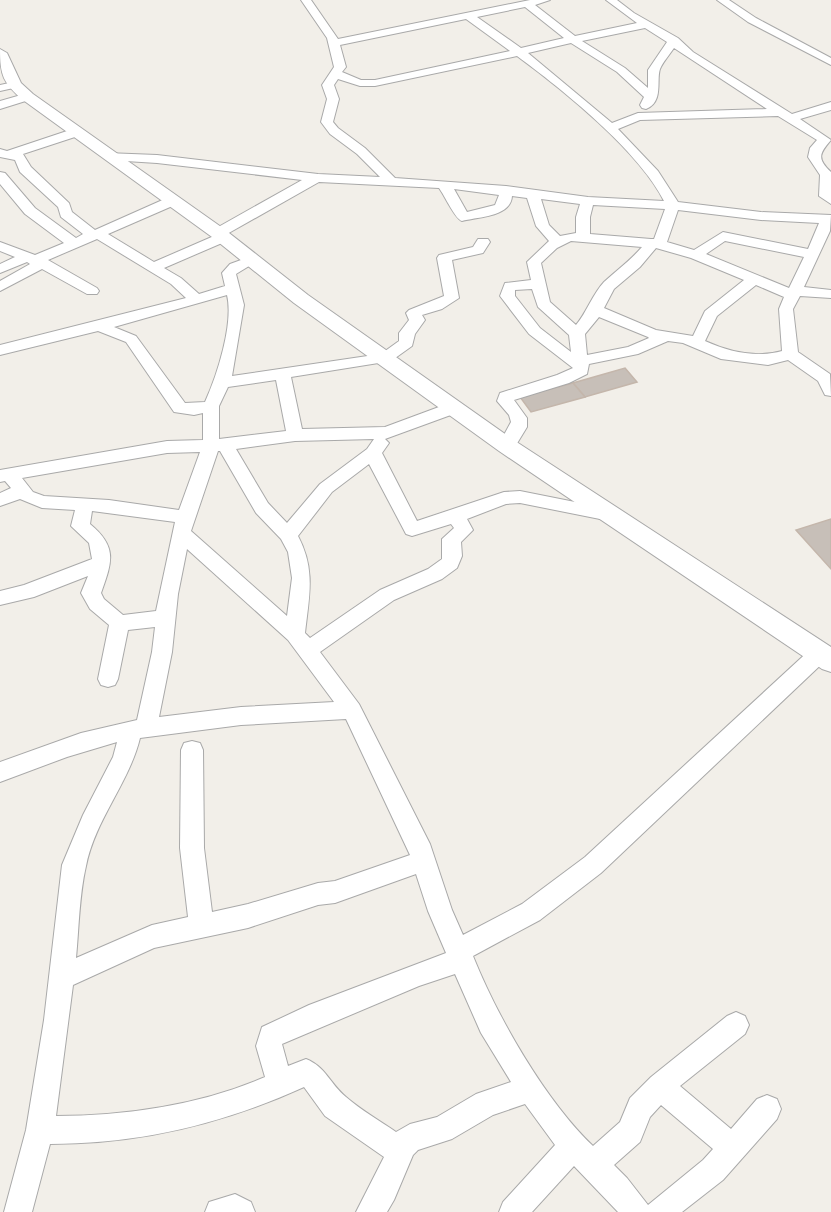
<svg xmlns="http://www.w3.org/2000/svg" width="831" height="1212" viewBox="0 0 831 1212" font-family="'Public Sans',sans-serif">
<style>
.building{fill:#c7bfb8;stroke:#c4b6ab;stroke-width:1.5}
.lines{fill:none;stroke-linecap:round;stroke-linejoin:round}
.minor-casing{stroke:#a9a9a9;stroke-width:2}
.tertiary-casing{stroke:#a9a9a9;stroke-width:2}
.minor{fill:#fff;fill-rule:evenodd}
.tertiary{fill:#fff;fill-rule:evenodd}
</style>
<rect width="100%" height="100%" fill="#f2efe9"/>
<!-- building -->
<g class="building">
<path d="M625,368L637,382L585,397L573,383Z"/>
<path d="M573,383L585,397L531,412L520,397Z"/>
<path d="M831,519V569L796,530Z"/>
</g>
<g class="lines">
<!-- minor casing -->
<g class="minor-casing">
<g id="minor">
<path d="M301,0H311L338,39L530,0H550L535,5L575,36L637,23L606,0H617L634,13L678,38L693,52L792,114L831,102V110L800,119L831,140C820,153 816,158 831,172V204L819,196L820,175L808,157L810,148L817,140L778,116L640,120L618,129L658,171L678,202L761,212L831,215L830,231L804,287L831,290V298L800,296L793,309L798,352L830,374L831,396L825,395L818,381L788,360L768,365L721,359L683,343L668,341L638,354L589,364L587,374L569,383L514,400L527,418V427L513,450H501L498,446L511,422L509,415L497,401L500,393L557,375L573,368L529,334L500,296L505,283L531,280L527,262L549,241L536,226L527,198L512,196C511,217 478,217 462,221C455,219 445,196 439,188L319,182L227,234L231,237L229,240L164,268L181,278L199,294L225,286L222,273L230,264L252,256L259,260L236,274L244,305L232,376L381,354L399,341V333L409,320L406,313L409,310L444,296L437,258L439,255L473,247L478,239H488L490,242L483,253L452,260L459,298L442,309L422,315L425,320L415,334L412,346L391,361L291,377L302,429L385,427L447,404H459L461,408L459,412L385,439L389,443L382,453L417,521L504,492L520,491L610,509L616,510L619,515L616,520L610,521L520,503L506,504L467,519L473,530L461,542L462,556L457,568L442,579L394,600L320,652L359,704L430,844L452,910L463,935L522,904L585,857L813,647L820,645L827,647L830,653L827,659L601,873L540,920L473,956C498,1018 545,1100 593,1146L620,1122L630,1098L651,1077L727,1016L736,1012L745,1016L749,1025L745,1034L680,1086L731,1129L757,1099L767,1095L777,1099L781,1109L777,1119L723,1180L682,1212H618L574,1166L532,1212H499L503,1202L555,1145L525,1104L493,1115L452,1139L418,1150L413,1155L394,1200L387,1212H356L384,1157L325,1116L304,1087C223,1124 140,1144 50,1144L32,1212H4L26,1130L44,1020L62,865L83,815L113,757L117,742L67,757L0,782V762L81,733L137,720L152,652L155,627L128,630L118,679L115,685L108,687L101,685L98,679L109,625L90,609L81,593L88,576L34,597L0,605V591L24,585L92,559L89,543L71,526L75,510L42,508L20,499L0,506V493L11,488L5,481L0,482V470L167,441L203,440V413L194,415L174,412L126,342L98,331L0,355V345L186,298L171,284L97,239L48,260L97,288L99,291L97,294H87L42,269L0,291V281L30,264L27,262L0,273V264L15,257L0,251V242L35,255L64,243L25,214L0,184V172L5,173L35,208L76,238L83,234L61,217L58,207L20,172L15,160L0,157V149L7,151L73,129H81V135L23,154L31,167L69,203L72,212L95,230L167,198H177L179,201L177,204L108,234L154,262L214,236L211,233L213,230L302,180L157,163L110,160L106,159L104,156L106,153L157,155L318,174L380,177L357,154L330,134L321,122L327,99L322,85L334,67L327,38ZM525,7L564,38L521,48L477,17ZM466,19L510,51L375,80H361L342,72L346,67L340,45ZM645,28L667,42L648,70V88L625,68L582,41ZM571,43L617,72L644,97L640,105L642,108L646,109C664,102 656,80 660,69C663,62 670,54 674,48L767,109L638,113L612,123L528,53ZM517,56C562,89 639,151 664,201L588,197L506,186L395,178L365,148L338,128L333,122L339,99L334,85L338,79L360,86H375ZM454,189L499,195L495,205L467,212ZM541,199L580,204L576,217V233L560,236L549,225ZM593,205L665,209L654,239H651L590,234V217ZM678,210L761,220L819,223L808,249L723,232L694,250L667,242ZM571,241L642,247C631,260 617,270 604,282C592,295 587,312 576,325L550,302L541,263L557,248ZM725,241L804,257L789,288L706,254ZM656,248L691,258L744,280L705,311L693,336L656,330L604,308L614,289L640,267ZM756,285L784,297L779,309L782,351C757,358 729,352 705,341L717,316ZM532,289L538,307L569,335L571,352L540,328L515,296V290ZM227,295C234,323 217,376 205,402L185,403L136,336L114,327ZM599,317L648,337L649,338L628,347L587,355L585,334ZM276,380L286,431L219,439V406L228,387ZM374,439L367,449L320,484L287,523L268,503L236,449L295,441ZM218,451H220L256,513L281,539L288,552L292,578L287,616L191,531ZM200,452L179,510L109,500L44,496L33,492L22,478L167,453ZM369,464L406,534L412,536L451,524L454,528L442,539V559L428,569L380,590L310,638L305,633C309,596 316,570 298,536L332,492ZM92,511L175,522L156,611L123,615L104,599L101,593C112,562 118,547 90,524ZM187,549L288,640L334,702L241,707L159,717L172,652L178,594ZM346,719L410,855L335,881L318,883L248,904L212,912L204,848L203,750L200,743L192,741L184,743L181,750L180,848L188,917L152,925L76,958C79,928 79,896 86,866C95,820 129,783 140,738L241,725ZM416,874L428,911L446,953L309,1005L262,1027L256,1046L265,1077C201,1105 125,1116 56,1116L73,985L154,948L248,928L318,905L335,903ZM455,974L481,1033L511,1082L476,1094L437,1117L410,1124L396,1132C380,1121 361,1110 346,1097C330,1084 326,1067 306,1059L288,1066L282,1044L419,986ZM661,1105L713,1149L703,1160L648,1205L627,1178L614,1165L640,1142L650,1117Z"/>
<path d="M717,0H729L756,18L831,58V65L748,22Z"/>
<path d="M14,82L18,83V87L0,91V85Z"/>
<path d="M28,93L32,95V99L0,109V101Z"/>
<path d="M235,1194L251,1202L255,1212H205L209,1202Z"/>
</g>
</g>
<!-- tertiary casing -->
<g class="tertiary-casing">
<path id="tertiary" d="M0,49L7,53L21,83L33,94L224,229L308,295L515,441L831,647V672L822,669L499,451L294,303L212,237L23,100C3,83 0,75 0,49Z"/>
</g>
<!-- minor -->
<use href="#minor" class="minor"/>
<!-- tertiary -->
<use href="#tertiary" class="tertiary"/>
</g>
</svg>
